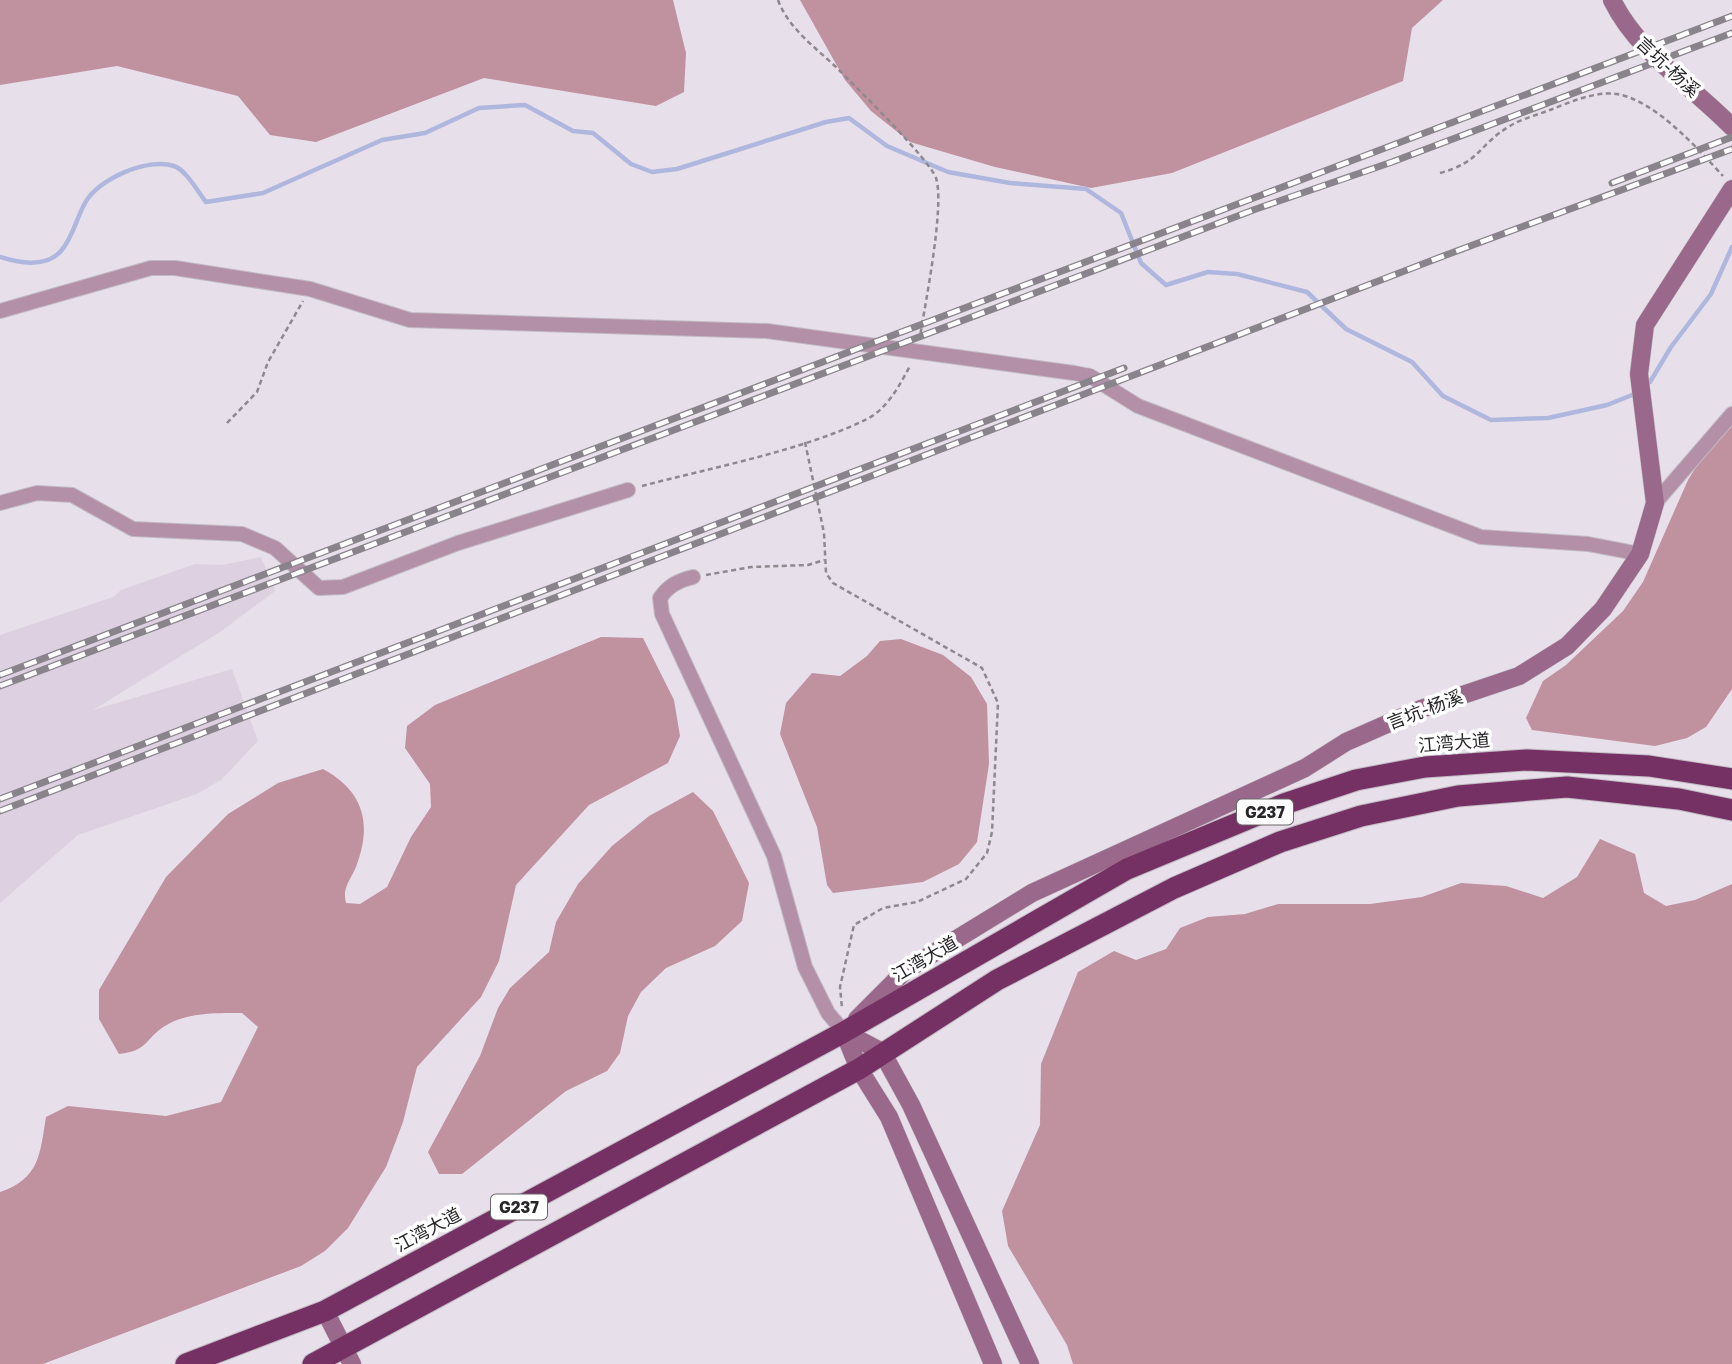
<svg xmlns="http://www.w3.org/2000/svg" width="1732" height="1364" viewBox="0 0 1732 1364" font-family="'Golos Text','Noto Sans SC',sans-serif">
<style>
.built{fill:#ddd1e1}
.forest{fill:#c092a0}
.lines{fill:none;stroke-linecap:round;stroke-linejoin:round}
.stream{stroke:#afb7df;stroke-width:4.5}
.street-casing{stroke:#c1bac3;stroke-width:16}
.secondary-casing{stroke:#c1bac3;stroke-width:19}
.highway-casing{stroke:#c1bac3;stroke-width:23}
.path{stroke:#8e898f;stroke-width:2.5;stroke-dasharray:5 3.5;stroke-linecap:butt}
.street{stroke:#b390a8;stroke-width:14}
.secondary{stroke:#9a688b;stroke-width:18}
.highway{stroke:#763164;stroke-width:21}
.rail-casing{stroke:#89848b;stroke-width:7}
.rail{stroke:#fff;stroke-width:4.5;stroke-dasharray:13;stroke-linecap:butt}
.labels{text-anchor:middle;stroke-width:7;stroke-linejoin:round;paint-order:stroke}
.shield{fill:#fff;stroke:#686769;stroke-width:2}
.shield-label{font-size:16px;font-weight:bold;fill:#282629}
.street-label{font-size:18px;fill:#282629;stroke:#fff}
</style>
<rect width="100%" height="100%" fill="#e7dfe9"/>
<!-- built -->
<path class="built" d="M261,557L275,591L220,632L93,710L232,669L258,741L221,780L197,794L78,835L0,903V635L113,597L121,590L195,564L222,565Z"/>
<!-- forest -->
<g class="forest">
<path d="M0,0H673L686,53L684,92L656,106L484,78L316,142L270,135L238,96L117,66L0,85Z"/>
<path d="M800,0H1443L1412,28L1403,81L1172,173L1091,188L995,167L910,142L871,111L845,80Z"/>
<path d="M1732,422V689L1706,727L1687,738L1655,746L1532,730L1526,718L1543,681L1566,665L1623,611L1643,582L1688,480L1709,446Z"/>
<path d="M601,637L643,638L674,700L680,736L668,763L589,805L516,885L499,961L481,997L417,1067L403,1122L386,1167L348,1228L325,1251L301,1266L43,1364H0V1192C40,1179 40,1153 46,1117L68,1106L166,1116L221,1102L258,1027L242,1013C217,1013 187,1012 165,1026C143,1040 150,1050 119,1054L99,1019V990L166,877L228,814L278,783L323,769C365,792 372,825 356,867C350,881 342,888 346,903L360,904L387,887L411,837L431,807L430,784L405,748L407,726L435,705Z"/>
<path d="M901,639L943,655L971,677L987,704L989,764L977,842L959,864L923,882L833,893L827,885L817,827L780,734L786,703L812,673L840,676L867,656L880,641Z"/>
<path d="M693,792L713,811L749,883L742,921L715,946L666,968L641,992L628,1016L620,1053L607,1071L566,1091L462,1174H439L428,1152L480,1056L498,1008L510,988L549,952L556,922L578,884L612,846L649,816Z"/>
<path d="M1600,839L1635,854L1644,893L1666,906L1695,900L1732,884V1364H1073L1067,1345L1008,1246L1002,1211L1040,1125L1041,1064L1078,972L1114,951L1136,960L1166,949L1180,928L1208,917L1245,914L1278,904H1370L1422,897L1461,883L1506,886L1543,898L1577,877Z"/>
</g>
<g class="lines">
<!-- stream -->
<g class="stream">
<path d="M0,257C19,263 46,268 61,251C72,239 77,217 85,203C98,179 148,157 174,166C186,170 198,192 206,202L263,193L382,140L425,133L479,108L525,105L573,131L593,133L631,164L652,172L677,169L826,122L849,118L887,146L948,172L1010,183L1086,189L1121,213L1141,263L1166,285L1208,272L1237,274L1307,292L1346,329L1412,362L1443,396L1491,420L1548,418L1607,405L1632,395"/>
<path d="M1650,382L1671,347L1711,294L1732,247"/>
</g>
<!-- street casing -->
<g class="street-casing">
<g id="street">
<path d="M0,311L151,268H175L310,289L410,320L767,331L1074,373L1090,376L1138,406L1481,537L1588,544L1640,554"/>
<path d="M0,503L37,493L72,495L133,529L242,534L275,548L319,588L343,587L458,543L628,490"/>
<path d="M1655,503L1732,414"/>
<path d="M693,577C678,581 669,585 660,598L662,614L774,856L805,967L828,1013L844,1032"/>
</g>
</g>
<!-- secondary casing -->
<g class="secondary-casing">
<g id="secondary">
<path d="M1612,0C1638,53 1691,85 1732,127"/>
<path d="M857,1019L906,970L1032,893L1305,768L1346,742L1421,709L1519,676L1567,646L1603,609L1640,554L1655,503L1639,374L1645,325L1732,189"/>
<path d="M844,1032L882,1052L911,1105L1030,1364"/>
<path d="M844,1032L859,1069L889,1117L993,1364"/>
<path d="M325,1311L352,1364"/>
</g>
</g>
<!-- highway casing -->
<g class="highway-casing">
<g id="highway">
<path d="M186,1364L325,1311L844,1032L1127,869L1284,804L1356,780L1425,767L1527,760L1649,766L1732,779"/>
<path d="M313,1364L859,1069L997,980L1174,888L1280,842L1361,816L1458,796L1567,787L1679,799L1732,810"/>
</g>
</g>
<!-- path -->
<g class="path">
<path d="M778,0C789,30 818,49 840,71C859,90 929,159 936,178C945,206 925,304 920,337"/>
<path d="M1440,173C1481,162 1479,144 1510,126C1521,119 1537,115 1550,110C1570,102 1595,91 1617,94C1656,101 1697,148 1723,176"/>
<path d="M227,423L257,392L268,362L303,301"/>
<path d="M805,442L824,533L826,573L833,583L982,668L998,703L992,832L987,853L966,879L917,902L883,908L854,925L840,987L842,1008"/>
<path d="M642,486C710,468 805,450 867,419C888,408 899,386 910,366"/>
<path d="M706,575L751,567L808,565L824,560"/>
</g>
<!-- street -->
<use href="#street" class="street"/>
<!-- secondary -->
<use href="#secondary" class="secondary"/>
<!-- highway -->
<use href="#highway" class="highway"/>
<!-- rail casing -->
<g class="rail-casing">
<g id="rail">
<path d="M1612,183L1732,137"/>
<path d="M0,675L1732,16"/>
<path d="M0,686L1256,209L1392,162L1732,33"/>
<path d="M0,799L1124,368"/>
<path d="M0,811L1446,255L1732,149"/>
</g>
</g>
<!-- rail -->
<use href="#rail" class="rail"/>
</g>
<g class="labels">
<!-- shield labels -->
<g class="shield">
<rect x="1237" y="799.5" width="56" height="25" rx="5"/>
<rect x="491" y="1194.5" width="56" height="25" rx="5"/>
</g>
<g class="shield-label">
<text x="1265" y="818">G237</text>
<text x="519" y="1213">G237</text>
</g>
<!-- street labels -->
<g class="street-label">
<text transform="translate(1668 67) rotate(43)" y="6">言坑-杨溪</text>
<text transform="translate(1425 710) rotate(-21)" y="6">言坑-杨溪</text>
<text transform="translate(1454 743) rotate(-5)" y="6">江湾大道</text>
<text transform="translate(925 959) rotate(-30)" y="6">江湾大道</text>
<text transform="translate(428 1230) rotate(-28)" y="6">江湾大道</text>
</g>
</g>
</svg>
